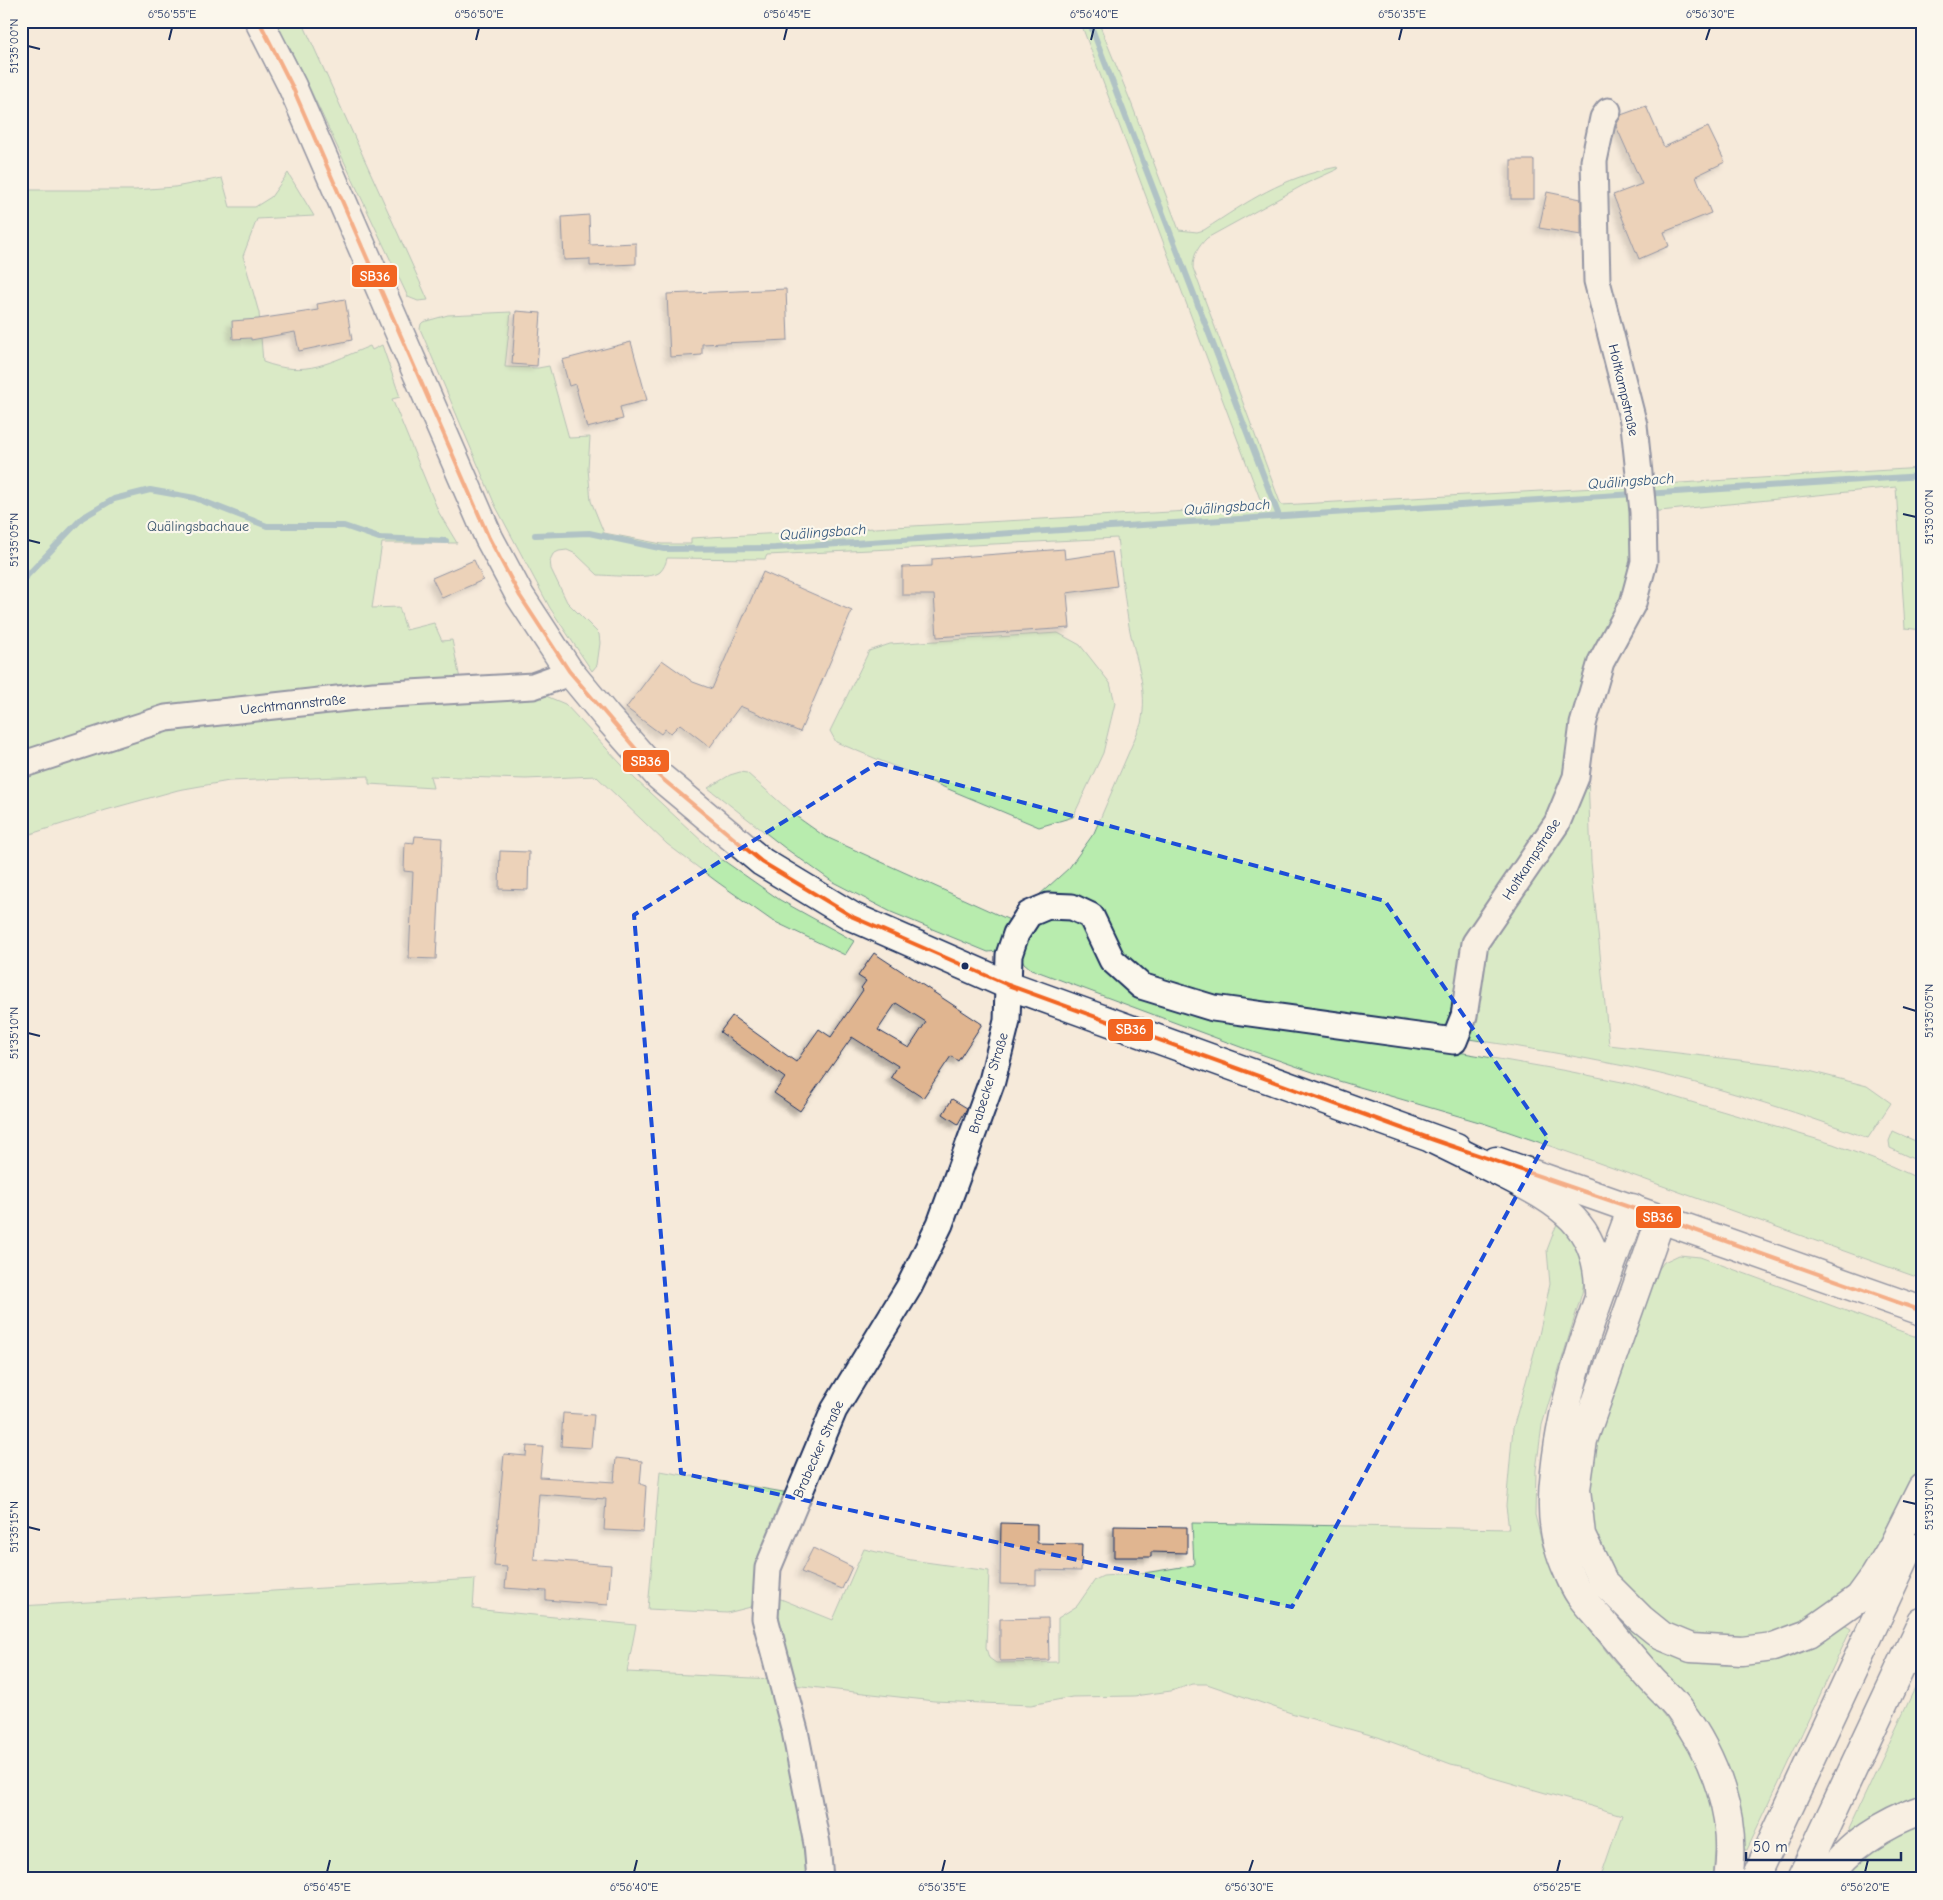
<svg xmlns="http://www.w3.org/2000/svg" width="1943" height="1900" viewBox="0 0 1943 1900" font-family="'Comic Neue',sans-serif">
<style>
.green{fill:#b8ecae;stroke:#6a8e86}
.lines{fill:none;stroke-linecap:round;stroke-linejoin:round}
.stream{stroke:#5b93ab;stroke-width:6}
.building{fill:#e0b590;stroke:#1b2f5e;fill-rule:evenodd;filter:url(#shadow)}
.minor-casing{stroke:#1b2f5e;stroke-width:29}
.primary-casing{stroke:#1b2f5e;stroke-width:31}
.motorway-casing{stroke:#1b2f5e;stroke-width:31}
.minor{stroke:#fbf7ec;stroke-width:25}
.primary{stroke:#fbf7ec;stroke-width:28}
.motorway{stroke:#fbf7ec;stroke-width:28}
.bus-1-casing{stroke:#fbf7ec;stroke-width:8}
.bus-1{stroke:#f26522;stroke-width:4}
.marked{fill:none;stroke:#1d4ed8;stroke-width:4;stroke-dasharray:10 6;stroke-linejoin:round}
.ticks{fill:none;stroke:#1b2f5e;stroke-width:2}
.bus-dot{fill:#1b2f5e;stroke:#fbf7ec;stroke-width:2}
.labels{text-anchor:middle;stroke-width:4.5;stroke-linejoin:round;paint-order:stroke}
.street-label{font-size:14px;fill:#1b2f5e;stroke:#fbf7ec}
.park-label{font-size:14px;fill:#3a556e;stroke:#fbf7ec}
.water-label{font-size:15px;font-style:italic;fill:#36597e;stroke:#fbf7ec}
.line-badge{stroke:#fbf7ec;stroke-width:2}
.badge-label{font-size:14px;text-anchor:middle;font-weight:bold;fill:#fff}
.neatline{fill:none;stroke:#1b2f5e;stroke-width:2}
.ticks-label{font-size:12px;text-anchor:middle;fill:#1b2f5e}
</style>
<defs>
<filter id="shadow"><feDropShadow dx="-4.5" dy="4.5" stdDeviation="2.5" flood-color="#0004"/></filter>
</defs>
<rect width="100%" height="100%" fill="#f6eada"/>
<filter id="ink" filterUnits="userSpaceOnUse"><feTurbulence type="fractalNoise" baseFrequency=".02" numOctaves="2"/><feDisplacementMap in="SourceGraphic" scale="10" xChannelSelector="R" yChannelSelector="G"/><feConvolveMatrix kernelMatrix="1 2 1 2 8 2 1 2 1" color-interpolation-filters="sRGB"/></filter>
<g filter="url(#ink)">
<!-- green -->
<g class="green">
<path d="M275,21H302L428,300L418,301L408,297L302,72Z"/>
<path d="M1080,21H1098L1132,105L1179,230L1197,232L1204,230C1250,200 1281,178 1337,167L1338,169L1307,183L1207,238C1198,247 1193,255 1193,268L1281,505L1634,486L1636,566L1604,644L1588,773L1591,862L1609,1045L1790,1066L1867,1086L1891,1103L1868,1138C1791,1110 1710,1084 1629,1067C1576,1056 1522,1047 1469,1039L1472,1030L1224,1003L1137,975L1113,940L1041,899L1038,896L1069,868L1094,833L1141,724C1149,689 1135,659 1129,626C1124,597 1121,567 1117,538L767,555L765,559L667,558C666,563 664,568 660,572C651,580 610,575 598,575L576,554L567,550L559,551L553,554L550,560L551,569L567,602L599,634L600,643L597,665L592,671L550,608L495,505L424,338L420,329L421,324L423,322L448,315L511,312L505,367L538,368L549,366L569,438L590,437L588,469L591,501L604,533L662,544H691V538L1263,507Z"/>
<path d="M288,173L314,216L257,219L243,256L259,313L263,362C306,378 330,362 370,346L372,350L382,345L400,397L392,399L439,513L457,543H382L372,608L399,607L406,630L434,623L442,641L452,640L461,684L374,690L21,757V190H135L175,187L222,178L230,207H255L271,197Z"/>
<path d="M1922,468V630L1905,628L1896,487L1650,512L1648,485Z"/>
<path d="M1058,633L1080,645L1110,683L1115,703L1103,753L1073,817L1039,827L836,742L830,731L869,651L890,644Z"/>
<path d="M521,693L546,696L565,704L635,779L720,858L780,900L854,941L845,955L771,920L716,881L667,844L596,776L526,779L430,776L433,788L369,784V776L229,781L178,790L106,810L21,837V773L166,725Z"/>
<path d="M740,772L747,773L793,814L824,836L1014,922L998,951L988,952L891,912L833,882L785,848L708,788L730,775Z"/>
<path d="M1046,915C1055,916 1066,916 1074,920C1083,924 1101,966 1112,978C1119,986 1128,991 1137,996L1567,1071L1627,1083L1833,1144L1891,1166L1922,1180V1279L1582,1157L1486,1124L1339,1081L1243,1048L1031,969L1024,963L1020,955L1028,929Z"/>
<path d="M1893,1131L1922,1144V1163L1890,1148L1889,1141Z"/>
<path d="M1558,1221C1581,1248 1589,1256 1582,1293L1542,1425L1536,1470L1535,1515L1543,1547L1564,1598L1614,1661L1648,1695L1686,1744L1700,1770L1711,1806L1716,1835L1713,1879H1600L1622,1815L1490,1777L1469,1768L1451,1764L1378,1737L1291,1713L1207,1684H1193L1171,1691L1134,1696L1072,1697L1031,1705L934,1701L793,1685L771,1595L833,1620L864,1549L911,1560L989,1571L986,1648L989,1658L996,1663L1058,1662V1618L1077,1606L1095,1580L1103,1576L1144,1573L1194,1565L1192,1523L1509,1529L1506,1506L1513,1428L1539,1335L1550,1284L1547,1250Z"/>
<path d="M1679,1255L1700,1257L1922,1339V1474L1904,1513L1862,1580L1797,1632L1753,1643L1702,1640L1671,1628L1627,1599L1588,1519L1589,1450L1650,1281L1664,1262Z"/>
<path d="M660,1471L789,1493L755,1601L751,1607L727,1613L648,1609Z"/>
<path d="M475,1579L473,1609L636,1625L627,1672L773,1679L814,1879H21V1606Z"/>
<path d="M1603,1601C1618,1617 1632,1632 1651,1644C1692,1669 1755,1672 1799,1654C1816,1647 1830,1635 1844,1625L1851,1629L1747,1850L1741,1849L1742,1833L1603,1608Z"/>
<path d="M1922,1673V1797L1851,1835L1849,1829Z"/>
<path d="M1922,1822V1879H1842L1871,1849Z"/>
</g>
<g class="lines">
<!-- stream -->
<g class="stream">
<path d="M1089,21L1279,516"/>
<path d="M1645,494L1922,476"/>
<path d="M535,535L589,533L664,549L775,548L1635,494"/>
<path d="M21,582L82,518L114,499L150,490L195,498L267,526H344L379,538L446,541"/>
</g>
</g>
<!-- building -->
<g class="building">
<path d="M1646,106L1664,147L1708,127L1725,162L1696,176L1711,213L1664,232L1669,246L1639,259L1613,195L1642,184L1616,126L1621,115Z"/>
<rect x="1511" y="160" width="23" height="39"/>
<path d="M1547,192L1581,199V235L1539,228Z"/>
<path d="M589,215L590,245L636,243V264L590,266V259L564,260L562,217Z"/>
<path d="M786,289L788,340L702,344V355L670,357L667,294Z"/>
<path d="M345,299L352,340L299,351L295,332L251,340V338L233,339L232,321L258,319L318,310L317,304Z"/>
<path d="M516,311L541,313L537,366L512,364Z"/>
<path d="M631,342L647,400L620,407L623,419L587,428L575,384L569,386L562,360Z"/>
<path d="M1064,549L1065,559L1112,552L1117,586L1067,593L1070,628L937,637L934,595H902V567L932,566V559Z"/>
<path d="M474,560L483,580L442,598L432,578Z"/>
<path d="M763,572L852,611L800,732L740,706L710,747L680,724L671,733L665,729L661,734L626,708L662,660L693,682L712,689Z"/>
<path d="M415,836L442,838L436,959L409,958L413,872L404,871L405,842L414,843Z"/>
<path d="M500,851L529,852L528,890L499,889Z"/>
<path d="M874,953L982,1024L958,1061L951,1056L923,1098L891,1077L898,1066L852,1037L800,1111L774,1093L785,1078L720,1032L732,1016L796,1062L819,1029L831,1037L863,990L861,988L866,981L858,976ZM896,1003L926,1022L909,1048L878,1030Z"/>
<path d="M952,1099L967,1108L958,1124L943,1114Z"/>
<path d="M563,1413L594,1415L591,1448L561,1446Z"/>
<path d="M527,1446L543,1447L540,1477L614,1482L616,1458L642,1461L640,1484L646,1486L643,1532L604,1530L606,1499L539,1494L534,1559L611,1565L608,1605L546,1600V1591L505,1588L507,1567L494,1566L504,1454L526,1456Z"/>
<path d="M1001,1523L1037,1524V1543L1082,1544L1081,1571L1036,1570V1585L1000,1584Z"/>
<path d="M1114,1526L1187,1527V1553L1151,1552V1557H1114Z"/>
<path d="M813,1548L852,1567L842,1589L801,1572Z"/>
<path d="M1048,1618L1049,1660L1000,1661V1619Z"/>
</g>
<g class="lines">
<!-- minor casing -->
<g class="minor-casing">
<g id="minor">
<path d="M21,765L166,718L374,695L533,686L558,677L569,671"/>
<path d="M820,1879L817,1844L795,1731L765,1618L768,1568L834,1410L909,1287L940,1224L992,1081L1007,1021L1009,955L1016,934L1029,914L1048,906L1072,907L1091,916L1112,960L1141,986L1213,1008L1454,1041L1464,1016L1475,943L1557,823L1576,777L1583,724L1601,662L1633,603L1644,562L1643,512L1634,425L1597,281L1594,161L1603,118L1608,111"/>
</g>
</g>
<!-- primary casing -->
<g class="primary-casing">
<g id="primary">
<path d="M259,21L292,86L489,538L520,596L569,671L607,717L659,776L762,862L853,917L1008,985L1456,1147"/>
<path d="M1496,1161L1922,1311"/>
</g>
</g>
<!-- motorway casing -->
<g class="motorway-casing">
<g id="motorway">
<path d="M1434,1140C1459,1152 1483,1164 1507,1176C1560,1203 1599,1225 1599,1291"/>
<path d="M1632,1208C1601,1293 1564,1381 1555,1472C1552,1496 1551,1523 1559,1547C1562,1559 1573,1585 1580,1595C1586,1604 1595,1613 1602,1621C1618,1641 1634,1660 1651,1679C1660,1689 1671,1698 1679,1709C1715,1757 1738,1819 1728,1879"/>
<path d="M1661,1218L1583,1440L1576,1489L1581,1535L1603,1581L1641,1619L1662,1636L1691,1648L1742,1651L1773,1647L1808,1634L1859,1598L1875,1576L1893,1546L1922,1488"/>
<path d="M1755,1879L1910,1547"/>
<path d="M1801,1879L1922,1622"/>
<path d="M1827,1879C1846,1846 1887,1822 1922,1810"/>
</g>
</g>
<!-- minor -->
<use href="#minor" class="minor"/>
<!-- primary -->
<use href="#primary" class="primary"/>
<!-- motorway -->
<use href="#motorway" class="motorway"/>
<!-- bus-1 casing -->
<g class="bus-1-casing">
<path id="bus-1" d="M259,21L292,86L489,538L520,596L569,671L659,776L762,862L853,917L1008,985L1434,1140L1661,1218L1922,1311"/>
</g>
<!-- bus-1 -->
<use href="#bus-1" class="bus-1"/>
</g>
</g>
<!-- marked area -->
<path d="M0 0H1943V1900H0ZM878,763L1385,901L1548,1138L1292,1607L681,1473L634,915Z" fill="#f6eada" fill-opacity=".55" fill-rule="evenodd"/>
<path class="marked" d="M878,763L1385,901L1548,1138L1292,1607L681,1473L634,915Z"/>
<!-- ticks -->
<path class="ticks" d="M169,40L172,28M476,40L479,28M784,40L787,28M1091,40L1094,28M1399,40L1402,28M1706,40L1710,28M28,46L40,49M1903,514L1916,517M28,540L40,543M1903,1007L1916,1011M28,1033L40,1036M1903,1501L1916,1504M28,1527L40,1530M327,1872L330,1860M634,1872L637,1860M942,1872L945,1860M1249,1872L1253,1860M1557,1872L1560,1860M1865,1872L1868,1860"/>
<!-- markers -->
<circle class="bus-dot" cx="965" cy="966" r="4.5"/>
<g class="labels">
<!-- street labels -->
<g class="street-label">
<text transform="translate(1624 390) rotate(77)" y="5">Holtkampstraße</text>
<text transform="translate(293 704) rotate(-6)" y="5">Uechtmannstraße</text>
<text transform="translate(1531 859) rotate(-57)" y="5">Holtkampstraße</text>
<text transform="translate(988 1083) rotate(-73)" y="5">Brabecker Straße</text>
<text transform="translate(818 1449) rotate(-66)" y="5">Brabecker Straße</text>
</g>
<!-- park labels -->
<g class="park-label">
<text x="198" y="531">Quälingsbachaue</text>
</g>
<!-- water labels -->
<g class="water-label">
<text transform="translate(1631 481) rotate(-4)" y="5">Quälingsbach</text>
<text transform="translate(1227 507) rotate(-4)" y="5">Quälingsbach</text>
<text transform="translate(823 532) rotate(-4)" y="5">Quälingsbach</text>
</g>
</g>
<g class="line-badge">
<rect x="351" y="264" width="47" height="24" rx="5" fill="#f26522"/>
<rect x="622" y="749" width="48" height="24" rx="5" fill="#f26522"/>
<rect x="1107" y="1018" width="47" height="24" rx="5" fill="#f26522"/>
<rect x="1635" y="1205" width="47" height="24" rx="5" fill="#f26522"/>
</g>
<g class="badge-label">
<text x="375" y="281">SB36</text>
<text x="646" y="766">SB36</text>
<text x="1131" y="1034">SB36</text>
<text x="1658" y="1222">SB36</text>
</g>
<!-- margin -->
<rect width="1943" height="1900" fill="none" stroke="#fbf7ec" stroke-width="55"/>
<!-- scale -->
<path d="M1746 1852v8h155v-8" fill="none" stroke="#1b2f5e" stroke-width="2.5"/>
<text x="1753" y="1852" font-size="15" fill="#1b2f5e" stroke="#fbf7ec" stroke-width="4" paint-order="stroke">50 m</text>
<rect x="28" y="28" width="1888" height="1844" class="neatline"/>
<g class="ticks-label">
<text x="172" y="18">6°56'55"E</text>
<text x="479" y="18">6°56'50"E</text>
<text x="787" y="18">6°56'45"E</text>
<text x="1094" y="18">6°56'40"E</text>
<text x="1402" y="18">6°56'35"E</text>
<text x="1710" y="18">6°56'30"E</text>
<text transform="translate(14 46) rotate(-90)" y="4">51°35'00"N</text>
<text transform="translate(1929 517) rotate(-90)" y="4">51°35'00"N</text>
<text transform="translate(14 540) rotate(-90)" y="4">51°35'05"N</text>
<text transform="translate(1929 1011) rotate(-90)" y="4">51°35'05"N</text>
<text transform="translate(14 1033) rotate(-90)" y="4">51°35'10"N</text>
<text transform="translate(1929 1504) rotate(-90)" y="4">51°35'10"N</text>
<text transform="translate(14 1527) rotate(-90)" y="4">51°35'15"N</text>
<text x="327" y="1891">6°56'45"E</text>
<text x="634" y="1891">6°56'40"E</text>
<text x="942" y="1891">6°56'35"E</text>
<text x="1249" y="1891">6°56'30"E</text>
<text x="1557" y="1891">6°56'25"E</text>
<text x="1865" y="1891">6°56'20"E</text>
</g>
</svg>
